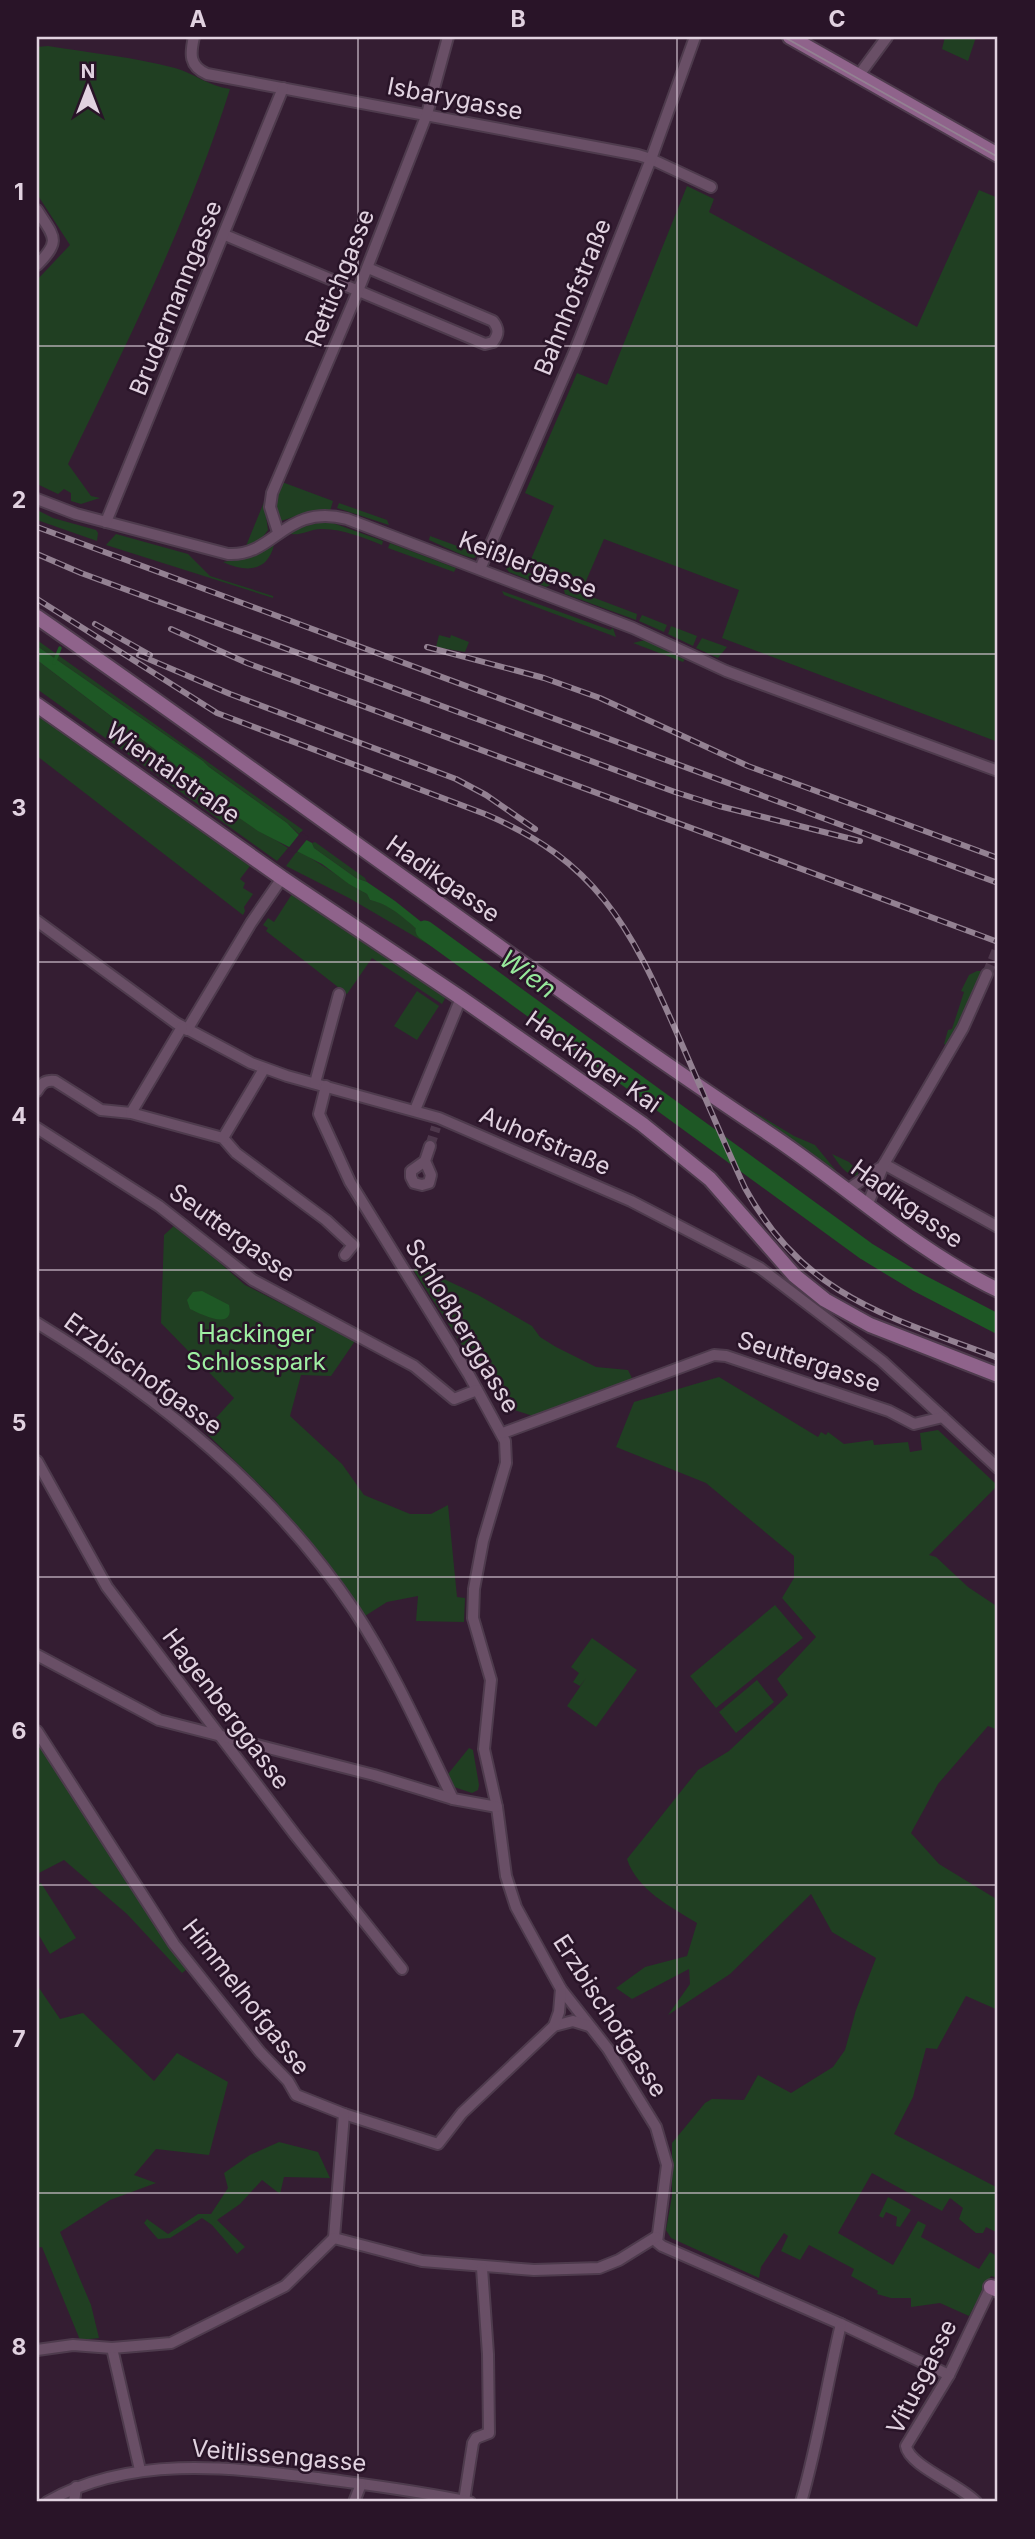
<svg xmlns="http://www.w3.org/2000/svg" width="1035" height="2539" viewBox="0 0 1035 2539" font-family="Inter,sans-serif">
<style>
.green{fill:#203f22}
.water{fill:#1e5825}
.pier{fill:#341d32}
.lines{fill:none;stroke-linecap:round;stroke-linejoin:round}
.stream{stroke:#1e5825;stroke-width:3.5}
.river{stroke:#1e5825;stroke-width:19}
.minor-tunnel{stroke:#4e384c;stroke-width:10;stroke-dasharray:10 5;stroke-linecap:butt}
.minor-casing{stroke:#4e3b4d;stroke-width:14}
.major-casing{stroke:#4e3b4d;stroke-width:18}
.minor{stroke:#694f66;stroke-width:10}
.major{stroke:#8f638b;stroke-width:14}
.tram{stroke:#938192;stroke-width:2}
.rail-casing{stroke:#938192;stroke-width:6}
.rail{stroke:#291428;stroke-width:3.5;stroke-dasharray:10;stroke-linecap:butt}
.grid{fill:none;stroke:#e1d2e0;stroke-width:2;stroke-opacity:0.55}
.labels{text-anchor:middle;stroke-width:5;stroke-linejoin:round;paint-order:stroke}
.street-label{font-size:24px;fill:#e1d2e0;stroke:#291428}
.park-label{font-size:24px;fill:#9eefa2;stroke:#291428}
.water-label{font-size:26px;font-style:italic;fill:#96e79b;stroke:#291428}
.neatline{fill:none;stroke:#e1d2e0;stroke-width:2.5}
.grid-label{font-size:23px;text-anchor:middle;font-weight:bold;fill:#e1d2e0}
</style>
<rect width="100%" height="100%" fill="#341d32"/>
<!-- green -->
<g class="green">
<path d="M945,37H976L968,61L942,49Z"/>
<path d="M48,46C90,53 134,57 175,68C196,74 208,86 230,89C189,219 128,341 68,464L91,496L100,498L81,504L71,501V493L64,489L58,494L37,484V280L70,245L37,194V47Z"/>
<path d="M687,186L714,199L709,212L917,327L979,190L998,198V742L722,638L739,590L604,539L583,588L528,566L554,506L525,493L577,373L607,385Z"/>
<path d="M282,482L333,501L330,511L303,514L281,521L274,510Z"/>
<path d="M264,502L268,530L262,538L246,546Z"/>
<path d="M339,503L387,520L389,525L337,508Z"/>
<path d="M37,510L53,518L96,530L98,533L97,541L37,520Z"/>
<path d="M321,522H330L383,541L382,545C364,538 343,529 323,529C312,528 301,536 291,534L292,530Z"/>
<path d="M116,534L188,554L210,576L273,596V598L106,545Z"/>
<path d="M430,536L479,554L474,558C464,557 441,545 429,540Z"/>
<path d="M390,543L456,568L454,572L388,548Z"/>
<path d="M270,545H274C267,573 245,572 223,562L246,558Z"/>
<path d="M511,566L555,583L546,587L509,572L506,568Z"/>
<path d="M563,586L637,614L636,620L565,594Z"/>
<path d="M502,591L610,630L613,628L616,637L504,595Z"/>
<path d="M642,615L667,625L664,632L639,621Z"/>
<path d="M671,626L697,636L693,646L668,634Z"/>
<path d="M439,635L450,638L451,635L469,642L465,652L436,647Z"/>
<path d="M702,638L727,647L718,658L696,648Z"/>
<path d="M37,640L303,830L299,834L287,823L209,767L203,761L37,646Z"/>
<path d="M645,640L685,659L683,662L633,643Z"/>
<path d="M37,660L173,763L203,793L288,848L277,861L37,689Z"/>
<path d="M37,715L250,866L240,879L245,883L243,888L253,894L244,907L245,911L243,915L37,756Z"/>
<path d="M315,842L365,878L367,882L356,878L314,848L312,843Z"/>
<path d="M298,850L367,894L370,900C395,904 414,928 434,943L436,949L349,898L286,866Z"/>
<path d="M292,894L447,995L442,1004L372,958L347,994L266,931L268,928L263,925L268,918L274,922Z"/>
<path d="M977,971H981L963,1016L946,1045L944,1044L948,1030L952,1029L964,992L961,991L969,975Z"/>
<path d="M417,991L439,1006L417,1040L394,1026Z"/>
<path d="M749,1109L794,1136L815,1145L842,1178L747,1112Z"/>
<path d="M832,1154L849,1162L858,1171V1176C846,1176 838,1163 832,1154Z"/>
<path d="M176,1224L245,1285L355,1341L331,1376L301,1375L290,1416L342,1464L364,1495L410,1514H431L448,1505L457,1597L465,1598L464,1622L416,1621L418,1596L387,1602L365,1616L326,1560L272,1497L204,1431L234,1398L161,1323L164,1235Z"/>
<path d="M416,1266L478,1295L532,1326L540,1337L556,1347L596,1367L628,1370L633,1380L533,1416L508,1408L499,1402L414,1271Z"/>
<path d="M719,1377L818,1437L821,1432L826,1435L828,1432L844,1444L873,1440L874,1445L908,1442L910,1452L922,1450L920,1433L938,1430L995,1483V1488L929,1555L936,1557L968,1587L998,1607V1730L988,1726L938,1784L911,1833L939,1864L998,1900V2010L966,1996L937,2049L926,2048L913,2097L894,2134L998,2188V2233L986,2227L983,2233H976L959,2219L963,2208L950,2198L942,2211L872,2173L838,2233L893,2265L918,2221L926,2225L921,2237L979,2269L990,2252L998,2257V2278L991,2276L969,2316L940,2303L911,2307V2298H891L877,2294L878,2291L851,2276L854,2269L809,2245L800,2260L781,2251L788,2236L784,2233L761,2267L759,2278L671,2238L666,2230L672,2196V2143L705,2103L712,2099L744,2100L758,2075L791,2093L833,2067L845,2050L856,2010L876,1958L832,1932L811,1894L730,1974L668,2015L690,1984L689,1969L632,1999L616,1988L645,1967L687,1956L697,1923C671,1907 637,1890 627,1859L698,1770L729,1751L788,1695L777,1679L816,1637L782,1598L794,1578V1556L706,1483L616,1447L634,1402Z"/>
<path d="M775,1605L803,1638L716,1708L690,1676Z"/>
<path d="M592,1638L637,1670L596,1727L567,1706L586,1678L580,1686L573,1682L579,1673L571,1667Z"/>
<path d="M757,1680L774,1702L736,1733L719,1712Z"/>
<path d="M37,1741L187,1969L182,1973L127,1914L64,1860L37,1874Z"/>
<path d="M469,1748L473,1750L479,1785L478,1790L472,1793L454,1787L448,1774Z"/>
<path d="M41,1883L76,1938L50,1954L37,1932V1886Z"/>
<path d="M37,1985L60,2019L83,2013L154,2081L177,2053L228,2082L209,2155L156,2149L134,2175L156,2183L110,2200L60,2232L91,2305L99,2338L80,2340L42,2247L37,2248Z"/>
<path d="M279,2142L318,2152L330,2178L284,2177L280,2194L262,2180L240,2204L217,2220L245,2247L237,2254L212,2225L202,2218L170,2238L158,2239L144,2223L147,2219L168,2234L198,2214H211L228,2188L224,2173L250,2155Z"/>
<path d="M888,2197L911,2210L900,2227L896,2226L897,2217L886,2212L883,2218L879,2216Z"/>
</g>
<!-- water -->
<g class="water">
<path d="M37,646L203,761L209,767L287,823L301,837L312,843L314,848L356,878L367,882L395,901L439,936L448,938L441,951L436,949L434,943C413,928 395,905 370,900L367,894L349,884L322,864L258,831L203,793L173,763L37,660Z"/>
<path d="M202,1291L229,1305C235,1332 201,1314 190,1309L187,1300L193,1292Z"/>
</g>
<!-- pier -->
<path class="pier" d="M301,832L309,837L296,853L286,851Z"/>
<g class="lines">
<!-- stream -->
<path class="stream" d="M54,663L60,648"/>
<!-- river -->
<path class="river" d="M425,930L866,1251L917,1282L998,1324"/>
<!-- minor-tunnel -->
<g class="minor-tunnel">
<path d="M987,974L998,947"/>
<path d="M430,1146L436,1127"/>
</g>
<!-- minor casing -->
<g class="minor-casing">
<g id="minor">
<path d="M194,37C190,54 189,66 207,74L638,155L651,159L711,187"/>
<path d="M859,75L887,37"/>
<path d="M37,210C54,237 62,240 37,265"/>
<path d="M225,235L485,344L493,342C499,334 499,329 493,321L368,268"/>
<path d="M37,499L76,514L228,554C275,557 284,503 347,519L633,628L726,671L998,771"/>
<path d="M106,522L283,88"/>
<path d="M278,532L270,507L272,493L358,291L427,114L448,37"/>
<path d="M480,569L574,353L651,159L695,37"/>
<path d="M37,921L176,1023L251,1063L287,1076L439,1118L631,1201L760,1268L882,1361L998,1468"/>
<path d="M187,1030L251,923L282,878"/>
<path d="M315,1083L339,994"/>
<path d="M326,1086L319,1114L350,1182L469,1375L505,1441L506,1463L483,1541L474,1589L473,1618L491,1680L484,1749L497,1807L506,1876L516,1907L561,1989L608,2049L656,2127L667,2165L657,2242L662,2246L841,2324L949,2375"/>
<path d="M37,1091C42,1083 45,1080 55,1081L101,1110L131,1113L223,1138L236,1153L326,1220L353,1245L345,1255"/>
<path d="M415,1110L461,998"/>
<path d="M131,1113L182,1027"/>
<path d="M37,1128L159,1206L253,1280L414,1366L454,1399L477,1390"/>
<path d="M223,1138L264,1069"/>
<path d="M425,1161L431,1175L429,1183L422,1185L414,1183L411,1177V1171L425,1161L430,1146"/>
<path d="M884,1164L998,1227"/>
<path d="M847,1190L880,1168"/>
<path d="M867,1206L884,1164L963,1028L987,974"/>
<path d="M37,1323C160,1398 273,1489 354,1610C393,1669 422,1735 453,1799L497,1807"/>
<path d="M503,1433L714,1355L726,1356L889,1411L914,1424L943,1417"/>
<path d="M37,1461L107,1587L296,1836L402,1969"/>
<path d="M37,1655L159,1720L374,1775L453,1799"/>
<path d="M37,1731L174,1944L260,2052L288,2081L296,2095L344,2114L438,2144L462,2113L554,2026L573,2021L589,2026"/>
<path d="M554,2026L559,2012L561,1989"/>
<path d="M334,2238L422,2261L534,2270L599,2268L619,2260L656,2237"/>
<path d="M334,2238L344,2114"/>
<path d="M112,2348L140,2470"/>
<path d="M37,2350L73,2345L112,2348L171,2343L285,2286L334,2238"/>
<path d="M464,2501L473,2443L476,2438L489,2433L488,2354L482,2268"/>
<path d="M47,2502C130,2455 227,2467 318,2478C369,2485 420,2491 470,2502"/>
<path d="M74,2502L76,2487"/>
<path d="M354,2502L361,2484"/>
<path d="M801,2502C818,2444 827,2383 841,2324"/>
<path d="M976,2502C961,2485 909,2466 906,2446L949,2375L991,2287"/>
</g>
</g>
<!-- major casing -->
<g class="major-casing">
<g id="major">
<path d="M790,37L998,155"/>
<path d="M37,617C281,786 518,966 765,1131C844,1183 913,1249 998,1290"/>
<path d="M37,705L282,878L461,998L642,1124L710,1179L794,1275L825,1300L870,1325L998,1375"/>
<path d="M991,2287L998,2290"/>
</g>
</g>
<!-- minor -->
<use href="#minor" class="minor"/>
<!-- major -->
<use href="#major" class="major"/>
<!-- tram -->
<path class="tram" d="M784,37L998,157"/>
<!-- rail casing -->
<g class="rail-casing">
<g id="rail">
<path d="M37,527L998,883"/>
<path d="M37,554L81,573L675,792L719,806L860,841"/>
<path d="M37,599L217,713L485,814C596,861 630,926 676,1031C699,1083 721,1136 745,1188C804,1297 890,1317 998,1358"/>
<path d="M95,624L150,655"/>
<path d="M171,629L247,663L998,942"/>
<path d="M427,647L544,678L600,698L748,766L998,858"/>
<path d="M139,655L230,694L456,779L486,795L535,829"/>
</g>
</g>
<!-- rail -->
<use href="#rail" class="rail"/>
</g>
<!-- grid -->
<path class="grid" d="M358,37V2502M677,37V2502M37,346H998M37,654H998M37,962H998M37,1270H998M37,1577H998M37,1885H998M37,2193H998"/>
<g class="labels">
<!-- street labels -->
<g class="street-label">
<text transform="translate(455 99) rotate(11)" y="8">Isbarygasse</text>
<text transform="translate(340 278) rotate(-68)" y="8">Rettichgasse</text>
<text transform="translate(573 297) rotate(-68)" y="8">Bahnhofstraße</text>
<text transform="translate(176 298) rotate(-68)" y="8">Brudermanngasse</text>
<text transform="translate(528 565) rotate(21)" y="8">Keißlergasse</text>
<text transform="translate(173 773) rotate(35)" y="8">Wientalstraße</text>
<text transform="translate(443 879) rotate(35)" y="8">Hadikgasse</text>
<text transform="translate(593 1062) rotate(35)" y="8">Hackinger Kai</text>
<text transform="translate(545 1141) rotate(23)" y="8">Auhofstraße</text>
<text transform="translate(907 1204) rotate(36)" y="8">Hadikgasse</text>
<text transform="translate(232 1233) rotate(36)" y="8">Seuttergasse</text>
<text transform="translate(462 1326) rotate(59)" y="8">Schloßberggasse</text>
<text transform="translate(809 1362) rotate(18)" y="8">Seuttergasse</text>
<text transform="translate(143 1374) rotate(36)" y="8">Erzbischofgasse</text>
<text transform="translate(226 1709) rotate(53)" y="8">Hagenberggasse</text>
<text transform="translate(246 1997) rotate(52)" y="8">Himmelhofgasse</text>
<text transform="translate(610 2016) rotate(57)" y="8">Erzbischofgasse</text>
<text transform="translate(922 2377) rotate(-63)" y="8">Vitusgasse</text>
<text transform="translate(279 2456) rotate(5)" y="8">Veitlissengasse</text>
</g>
<!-- park labels -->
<g class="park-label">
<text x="256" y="1342">Hackinger<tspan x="256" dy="28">Schlosspark</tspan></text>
</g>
<!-- water labels -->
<g class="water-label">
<text transform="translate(528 974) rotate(36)" y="9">Wien</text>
</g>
</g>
<!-- border -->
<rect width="1035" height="2539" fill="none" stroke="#291428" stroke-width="77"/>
<!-- north arrow -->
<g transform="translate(88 88)" stroke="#291428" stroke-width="5" paint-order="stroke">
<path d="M0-5L12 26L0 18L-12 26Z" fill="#e1d2e0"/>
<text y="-10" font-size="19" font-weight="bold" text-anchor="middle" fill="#e1d2e0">N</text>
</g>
<rect x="38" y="38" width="958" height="2462" class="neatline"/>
<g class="grid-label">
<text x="198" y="27">A</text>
<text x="518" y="27">B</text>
<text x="837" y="27">C</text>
<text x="19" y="200">1</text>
<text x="19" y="508">2</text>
<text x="19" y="816">3</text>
<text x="19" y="1124">4</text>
<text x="19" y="1431">5</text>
<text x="19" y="1739">6</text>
<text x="19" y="2047">7</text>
<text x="19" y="2355">8</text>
</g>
</svg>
